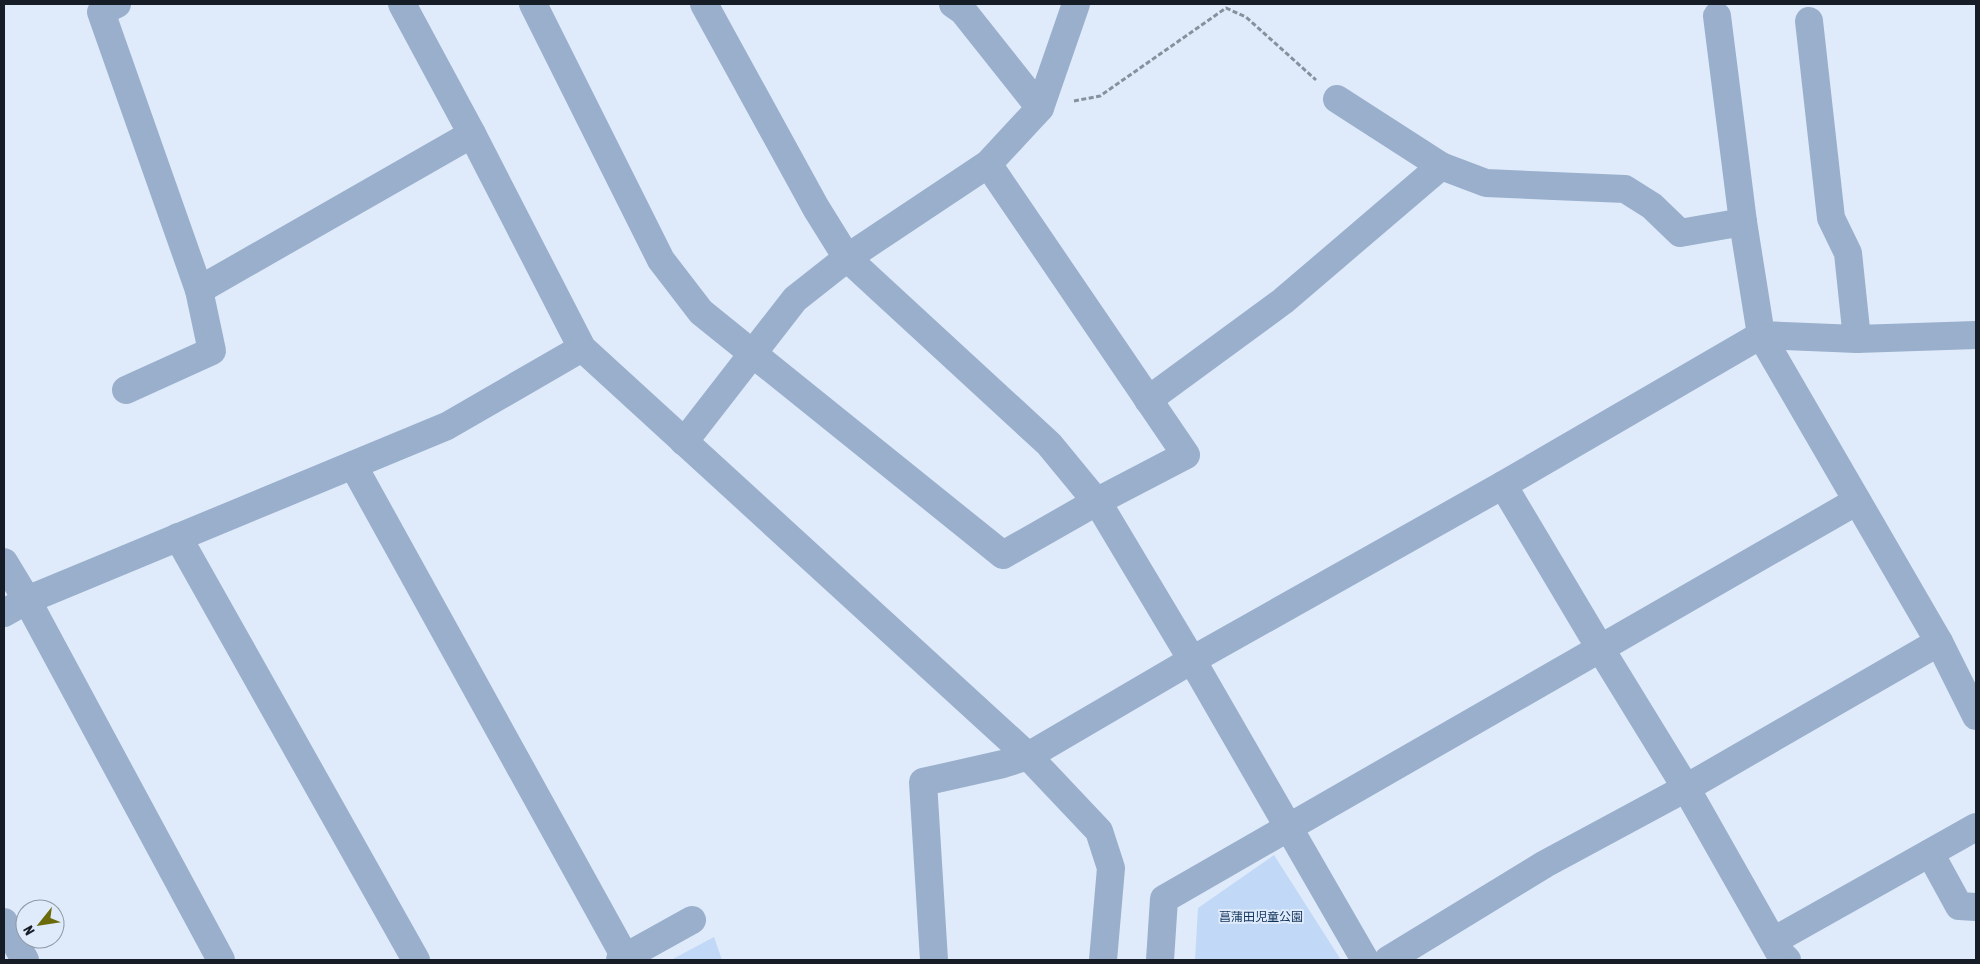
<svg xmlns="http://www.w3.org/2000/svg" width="1980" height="964" viewBox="0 0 1980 964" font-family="'Asap Condensed','Noto Sans JP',sans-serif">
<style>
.green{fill:#c1d8f7}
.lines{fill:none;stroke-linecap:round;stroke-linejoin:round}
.path{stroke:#87919d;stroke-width:3;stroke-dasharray:5 2.5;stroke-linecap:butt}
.street{stroke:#99afcb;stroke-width:28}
.labels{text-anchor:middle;stroke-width:4;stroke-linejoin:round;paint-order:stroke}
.park-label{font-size:12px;fill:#10325a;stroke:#dfebfb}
</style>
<rect width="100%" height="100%" fill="#dfebfb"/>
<!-- green -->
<g class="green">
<path d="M1274,855L1341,960H1195L1198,908Z"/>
<path d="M714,937L722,960H671Z"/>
</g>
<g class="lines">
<!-- path -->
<path class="path" d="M1074,101L1100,96L1226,8L1246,17L1316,80"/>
<!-- street -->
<g class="street">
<path d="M117,4L101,12L199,290L472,134"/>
<path d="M402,4L472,134L582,348L1028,756L1099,831L1111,868L1103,960"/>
<path d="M533,4L661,260L701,312L1003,555L1096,502L1186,455L988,164"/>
<path d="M704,4L816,208L847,258L1049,444L1100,506L1192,660L1365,960"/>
<path d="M953,4L963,11L1040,108"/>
<path d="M1717,16L1743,222L1761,335L1857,339L1976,335"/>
<path d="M1809,21L1831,218L1848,253L1857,339"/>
<path d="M1337,99L1441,166L1486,183L1625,189L1652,206L1680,233L1743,222"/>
<path d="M126,390L212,351L199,290"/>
<path d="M1148,400L1283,301L1441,166"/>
<path d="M684,442L795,299L847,258L988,164L1040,108L1076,4"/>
<path d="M353,465L625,957"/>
<path d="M1503,485L1600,648L1686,788L1779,952L1787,960"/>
<path d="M178,537L416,960"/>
<path d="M4,562L27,600L221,960"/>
<path d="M4,613L27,600L447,426L582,348"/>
<path d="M1939,642L1976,716"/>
<path d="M1930,853L1959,906L1976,907"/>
<path d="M4,922L25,960"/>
<path d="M1773,941L1976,827"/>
<path d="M620,960L692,920"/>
<path d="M934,960L923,782L1003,764L1028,756L1192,660L1503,485L1761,335L1939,642L1686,788L1545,864L1388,960"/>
<path d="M1160,960L1164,899L1857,501"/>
</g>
</g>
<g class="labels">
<!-- park labels -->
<g class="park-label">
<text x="1261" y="921">菖蒲田児童公園</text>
</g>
</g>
<!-- border -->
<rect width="1980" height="964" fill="none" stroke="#161d26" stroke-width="10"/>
<!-- north arrow -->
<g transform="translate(40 924) rotate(240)"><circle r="24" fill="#dfebfb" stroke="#8f99a6"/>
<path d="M0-4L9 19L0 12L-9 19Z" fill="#6b6b0b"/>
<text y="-8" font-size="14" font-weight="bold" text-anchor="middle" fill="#161d26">N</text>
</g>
</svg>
